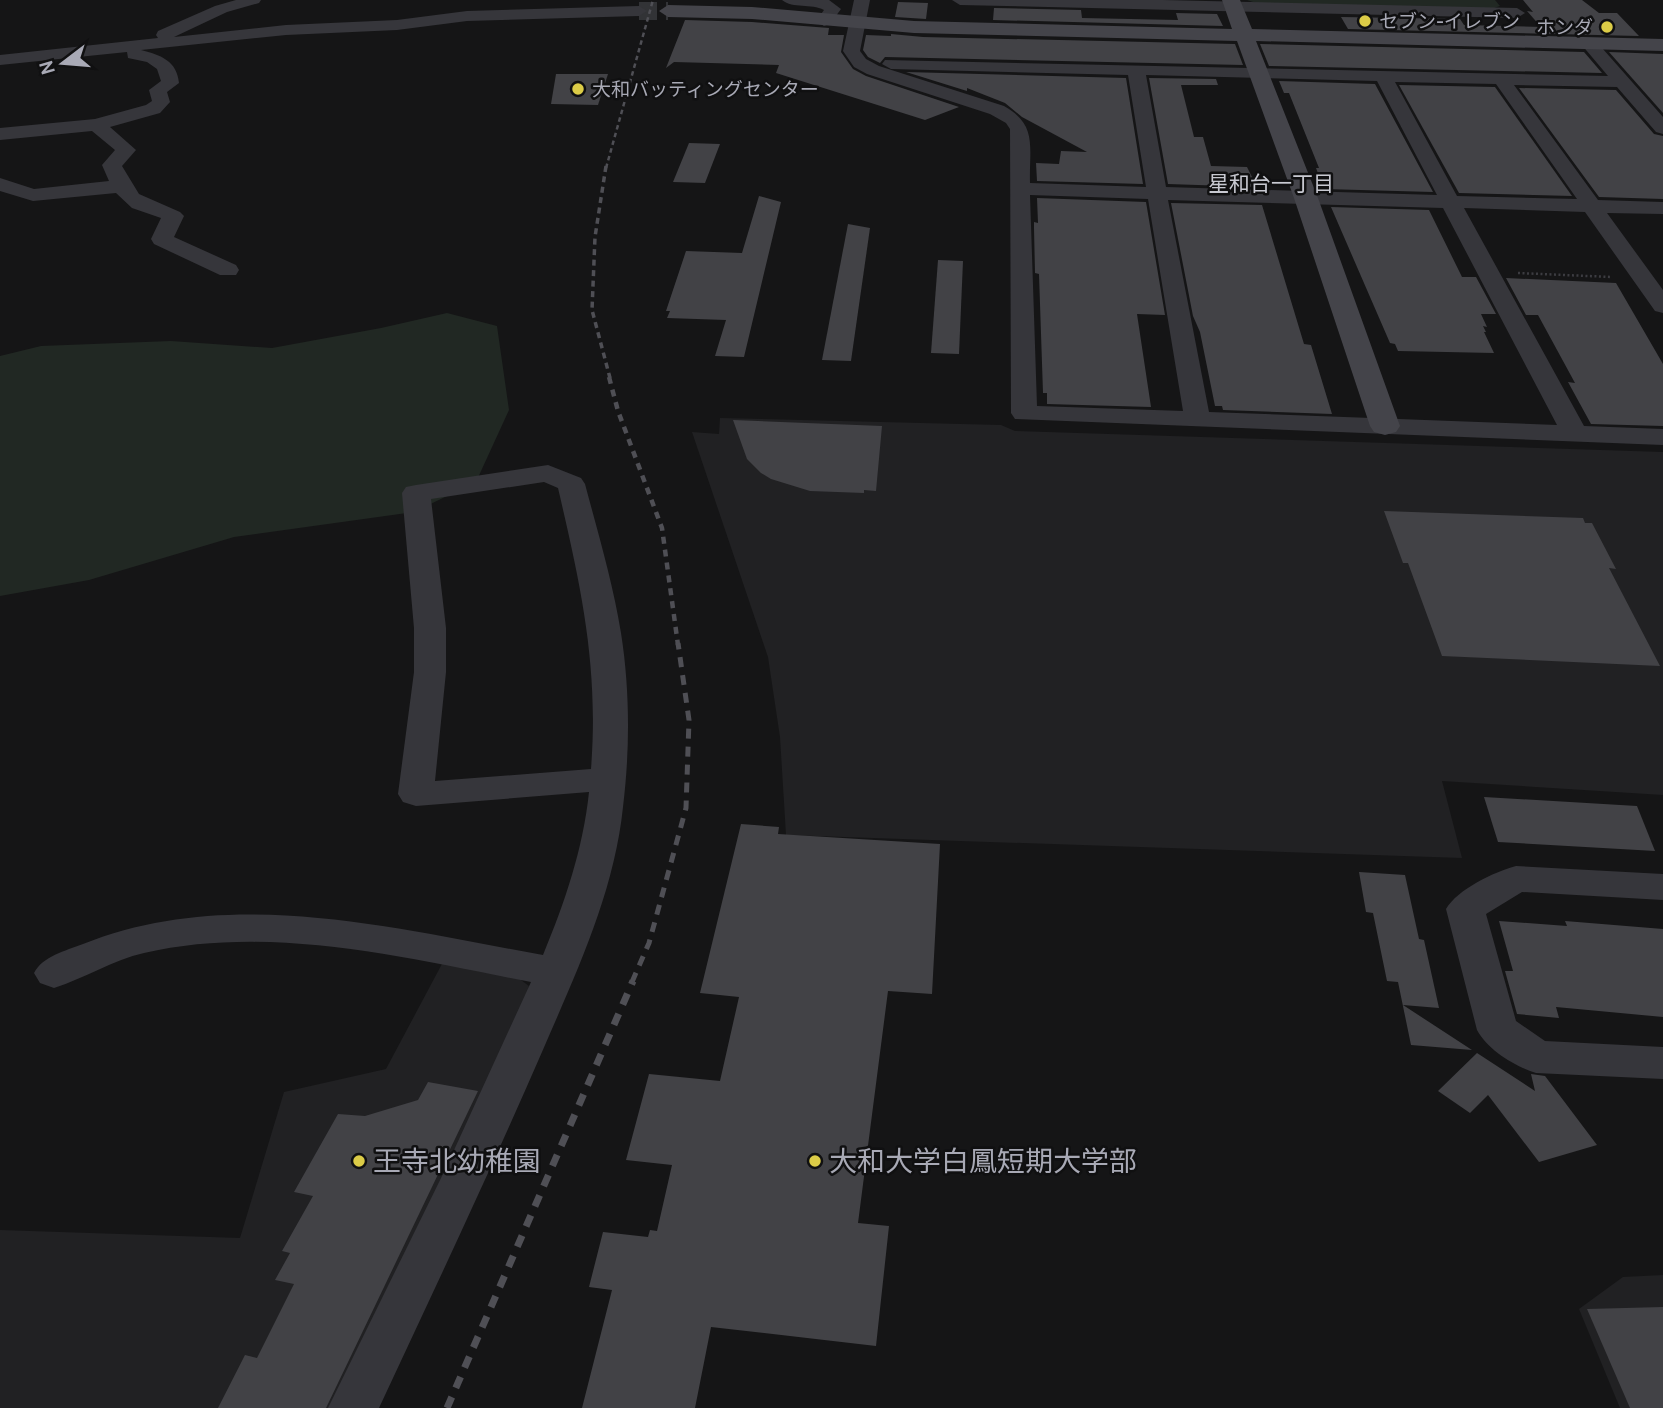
<svg xmlns="http://www.w3.org/2000/svg" width="1663" height="1408" viewBox="0 0 1663 1408" font-family="Cabin,'Noto Sans JP',sans-serif">
<style>
.built{fill:#212123}
.green{fill:#212823}
.building{fill:#424246}
.lines{fill:none;stroke-linecap:round;stroke-linejoin:round}
.street-tunnel{stroke:#323336;stroke-width:18;stroke-dasharray:18 9;stroke-linecap:butt}
.path{stroke:#3c3c41;stroke-width:2.5;stroke-dasharray:2 2.5;stroke-linecap:butt}
.street{fill:#36363b;fill-rule:evenodd}
.secondary{fill:#44444a;fill-rule:evenodd}
.rail-far4{stroke:#4f4f55;stroke-width:2.5;stroke-dasharray:4.5 3.5;stroke-linecap:butt}
.rail-far3{stroke:#4f4f55;stroke-width:3.5;stroke-dasharray:6 4.5;stroke-linecap:butt}
.rail-far2{stroke:#4f4f55;stroke-width:4.5;stroke-dasharray:7 6;stroke-linecap:butt}
.rail-far1{stroke:#4f4f55;stroke-width:5;stroke-dasharray:10 8;stroke-linecap:butt}
.rail{stroke:#4f4f55;stroke-width:7;stroke-dasharray:12 10;stroke-linecap:butt}
.poi-dot{fill:#dccc47;stroke:#101011;stroke-width:2.5}
.labels{text-anchor:middle;stroke-width:5;stroke-linejoin:round;paint-order:stroke}
.far-poi-label{font-size:19px;fill:#a8a9b5;stroke:#101011;text-anchor:start}
.far-neighbourhood-label{font-size:21px;fill:#c8c9d1;stroke:#101011}
.near-poi-label{font-size:28px;fill:#a8a9b5;stroke:#101011;text-anchor:start}
</style>
<rect width="100%" height="100%" fill="#151516"/>
<!-- built -->
<g class="built">
<path d="M720,418L1001,425L1015,431L1663,452V795L1442,781L1462,858L786,835L780,737L768,657L692,432L719,434Z"/>
<path d="M443,962L513,974L529,986L525,1002L336,1408H0V1230L240,1238L284,1092L386,1069Z"/>
<path d="M1663,1275V1408H1620L1579,1309L1623,1277Z"/>
</g>
<!-- green -->
<g class="green">
<path d="M1247,0H1495L1500,6L1491,9L1256,3Z"/>
<path d="M447,313L497,326L509,410L476,482L414,512L234,537L89,580L0,596V356L41,346L171,341L272,348L381,328Z"/>
</g>
<!-- building -->
<g class="building">
<path d="M1523,0H1582L1599,13H1617L1639,36L1348,29L1341,17L1460,19L1464,25L1541,27L1527,11L1533,12Z"/>
<path d="M898,2L928,3L926,19L895,17Z"/>
<path d="M994,8L1081,10L1082,18L1178,20L1176,13L1217,14L1223,26L993,20Z"/>
<path d="M685,20L752,22L829,28L828,35H844L841,52L853,69L866,76L959,107L925,120L776,73L779,65L674,62L666,68Z"/>
<path d="M891,34L923,37L1235,44L1243,65L885,57L880,63L868,57L863,50L866,35L891,36Z"/>
<path d="M1260,44L1584,52L1602,73L1269,66Z"/>
<path d="M1609,52L1663,54V113Z"/>
<path d="M906,72L1126,78L1143,184L1037,181L1036,163L1059,164L1061,151L1087,152L1022,117L1005,103L967,88V91Z"/>
<path d="M556,74H608L598,105L551,104Z"/>
<path d="M1149,78L1216,79L1218,85H1181L1194,137H1203L1211,166L1247,167L1257,187L1168,184Z"/>
<path d="M1279,81L1375,84L1433,192L1324,189L1316,168H1319L1289,93H1284Z"/>
<path d="M1399,85L1495,87L1572,196L1459,193Z"/>
<path d="M1519,88L1616,90L1654,134L1663,136V199L1599,197Z"/>
<path d="M689,143L720,144L705,183L673,182Z"/>
<path d="M759,196L781,202L744,357L715,356L726,320L667,318L670,311H666L686,251L742,253Z"/>
<path d="M1037,198L1146,202L1165,315L1137,314L1151,407L1047,404V393H1043L1039,274L1035,273L1034,228V222L1038,223Z"/>
<path d="M1171,203L1262,205L1304,344L1311,345L1332,414L1223,410L1222,406H1215L1200,332L1193,316Z"/>
<path d="M1331,207L1429,210L1462,277H1476L1496,314H1481L1487,327L1483,326L1486,332H1484L1494,353L1398,351L1395,344L1390,343Z"/>
<path d="M848,224L870,228L851,361L822,360Z"/>
<path d="M938,260L963,261L959,354L931,353Z"/>
<path d="M1506,278L1616,283L1663,364V426L1591,424L1568,382L1575,383L1538,315H1526Z"/>
<path d="M733,420L882,426L876,491L864,490V493L810,491L771,479L761,473L747,459Z"/>
<path d="M1384,511L1583,518L1585,523H1592L1616,569L1609,568L1660,666L1442,656L1408,563H1403Z"/>
<path d="M1484,797L1637,806L1655,851L1498,842Z"/>
<path d="M741,824L779,827L778,834L940,844L932,994L888,991L858,1223L889,1226L876,1346L711,1327L695,1408H582L612,1290L589,1287L603,1232L648,1237L650,1230L657,1231L672,1165L626,1160L649,1074L720,1081L739,997L700,993Z"/>
<path d="M1359,872L1405,875L1419,939L1424,940L1439,1008L1403,1005L1472,1050L1411,1045L1398,982L1387,981L1373,913L1366,912Z"/>
<path d="M1499,921L1567,926L1565,921L1663,929V1017L1556,1007L1559,1018L1517,1014L1505,971H1513Z"/>
<path d="M1477,1053L1535,1091L1531,1074L1545,1076L1597,1145L1539,1162L1488,1095L1470,1113L1438,1091Z"/>
<path d="M428,1082L478,1091L326,1408H218L245,1355L257,1358L294,1284L275,1280L290,1253L282,1251L313,1196L294,1192L338,1114L365,1116L418,1100Z"/>
<path d="M1663,1307V1408H1630L1587,1309Z"/>
</g>
<g class="lines">
<!-- street-tunnel -->
<path class="street-tunnel" d="M639,11H668"/>
<!-- path -->
<path class="path" d="M1518,273L1611,277"/>
<!-- street -->
<g class="street">
<path d="M236,0H261L259,3L227,12L174,37L286,25L397,20L467,11L639,6L647,11L639,16L467,21L397,30L286,35L141,50C161,55 177,61 179,83L167,92L170,102L160,113L110,127L136,150L122,166L139,194L180,212L184,216L174,237L236,265L239,270L236,275H220L154,244L151,239L161,218L132,208L116,193L33,201L0,191V178L34,189L109,181L102,165L115,150L92,131L0,140V128L95,119L146,105L152,101L149,90L161,81L157,69L147,62L128,58L127,52L0,65V55L158,38L156,35L158,31L215,6Z"/>
<path d="M782,0H829L841,9L830,24L824,26L816,21L824,10C811,3 793,9 782,0Z"/>
<path d="M854,0H870L860,51L866,59L879,66L1004,106C1038,125 1029,147 1030,183L1146,187L1128,75L891,69L882,64L885,60L1608,76L1581,44L1589,39L1595,40L1663,117V134L1656,132L1617,87L1514,85L1598,200L1663,202V214L1607,213L1663,290V313L1655,311L1585,212L1464,208L1584,426L1663,429V445L1015,419L1011,413L1010,129L1006,123L990,114L867,74L854,67L843,51ZM1146,75L1377,81L1437,195L1166,187ZM1395,82L1496,84L1577,199L1457,196ZM1030,195L1148,199L1183,411L1037,406ZM1168,200L1443,208L1557,425L1209,412Z"/>
<path d="M952,0H1163L1517,8L1525,13L1517,18L960,5Z"/>
<path d="M548,465L581,478L585,484C598,533 613,583 621,633C630,690 630,750 623,807C614,894 576,973 542,1052C490,1172 434,1290 379,1408H328L444,1172L531,982C405,958 272,924 144,953C113,960 85,978 54,988L40,983L34,973C43,956 65,951 83,944C230,885 393,928 543,955C565,902 583,849 589,792L416,806L403,802L398,794L414,672V628L402,493L406,487L416,485ZM544,482L558,488C581,587 599,666 591,769L435,781L446,672V628L431,499Z"/>
<path d="M1516,866L1663,874V900L1522,892L1486,914L1516,1021L1545,1041L1663,1047V1079L1536,1073C1514,1066 1488,1050 1477,1030L1446,909C1458,889 1494,872 1516,866Z"/>
</g>
<!-- secondary -->
<path class="secondary" d="M1222,0H1240L1252,29L1663,39V51L1256,41L1318,198L1400,426L1396,432L1385,435L1374,432L1370,426L1294,198L1237,41L914,33L752,19L668,17L659,11L668,5L752,7L914,21L1232,29Z"/>
<!-- rail-far4 -->
<path class="rail-far4" d="M606,168L653,0"/>
<!-- rail-far3 -->
<path class="rail-far3" d="M606,166L595,237L592,310L610,378"/>
<!-- rail-far2 -->
<path class="rail-far2" d="M609,377L618,411L662,528L678,645"/>
<!-- rail-far1 -->
<path class="rail-far1" d="M632,982L649,943L686,808L689,720L678,643"/>
<!-- rail -->
<path class="rail" d="M447,1408L633,981"/>
</g>
<!-- markers -->
<g class="poi-dot">
<circle cx="1365" cy="21" r="7"/>
<circle cx="1607" cy="27" r="7"/>
<circle cx="578" cy="89" r="7"/>
<circle cx="359" cy="1161" r="7"/>
<circle cx="815" cy="1161" r="7"/>
</g>
<g class="labels">
<!-- far-poi labels -->
<g class="far-poi-label">
<text x="1379" y="28">セブン-イレブン</text>
<text x="1593" y="34" text-anchor="end">ホンダ</text>
<text x="592" y="96">大和バッティングセンター</text>
</g>
<!-- far-neighbourhood labels -->
<g class="far-neighbourhood-label">
<text x="1271" y="191">星和台一丁目</text>
</g>
<!-- near-poi labels -->
<g class="near-poi-label">
<text x="373" y="1171">王寺北幼稚園</text>
<text x="829" y="1171">大和大学白鳳短期大学部</text>
</g>
</g>
<!-- north arrow -->
<g transform="translate(63 63) rotate(254)" stroke="#101011" stroke-width="5" paint-order="stroke">
<path d="M0-5L12 26L0 18L-12 26Z" fill="#a8a9b5"/>
<text y="-10" font-size="19" font-weight="bold" text-anchor="middle" fill="#a8a9b5">N</text>
</g>
</svg>
